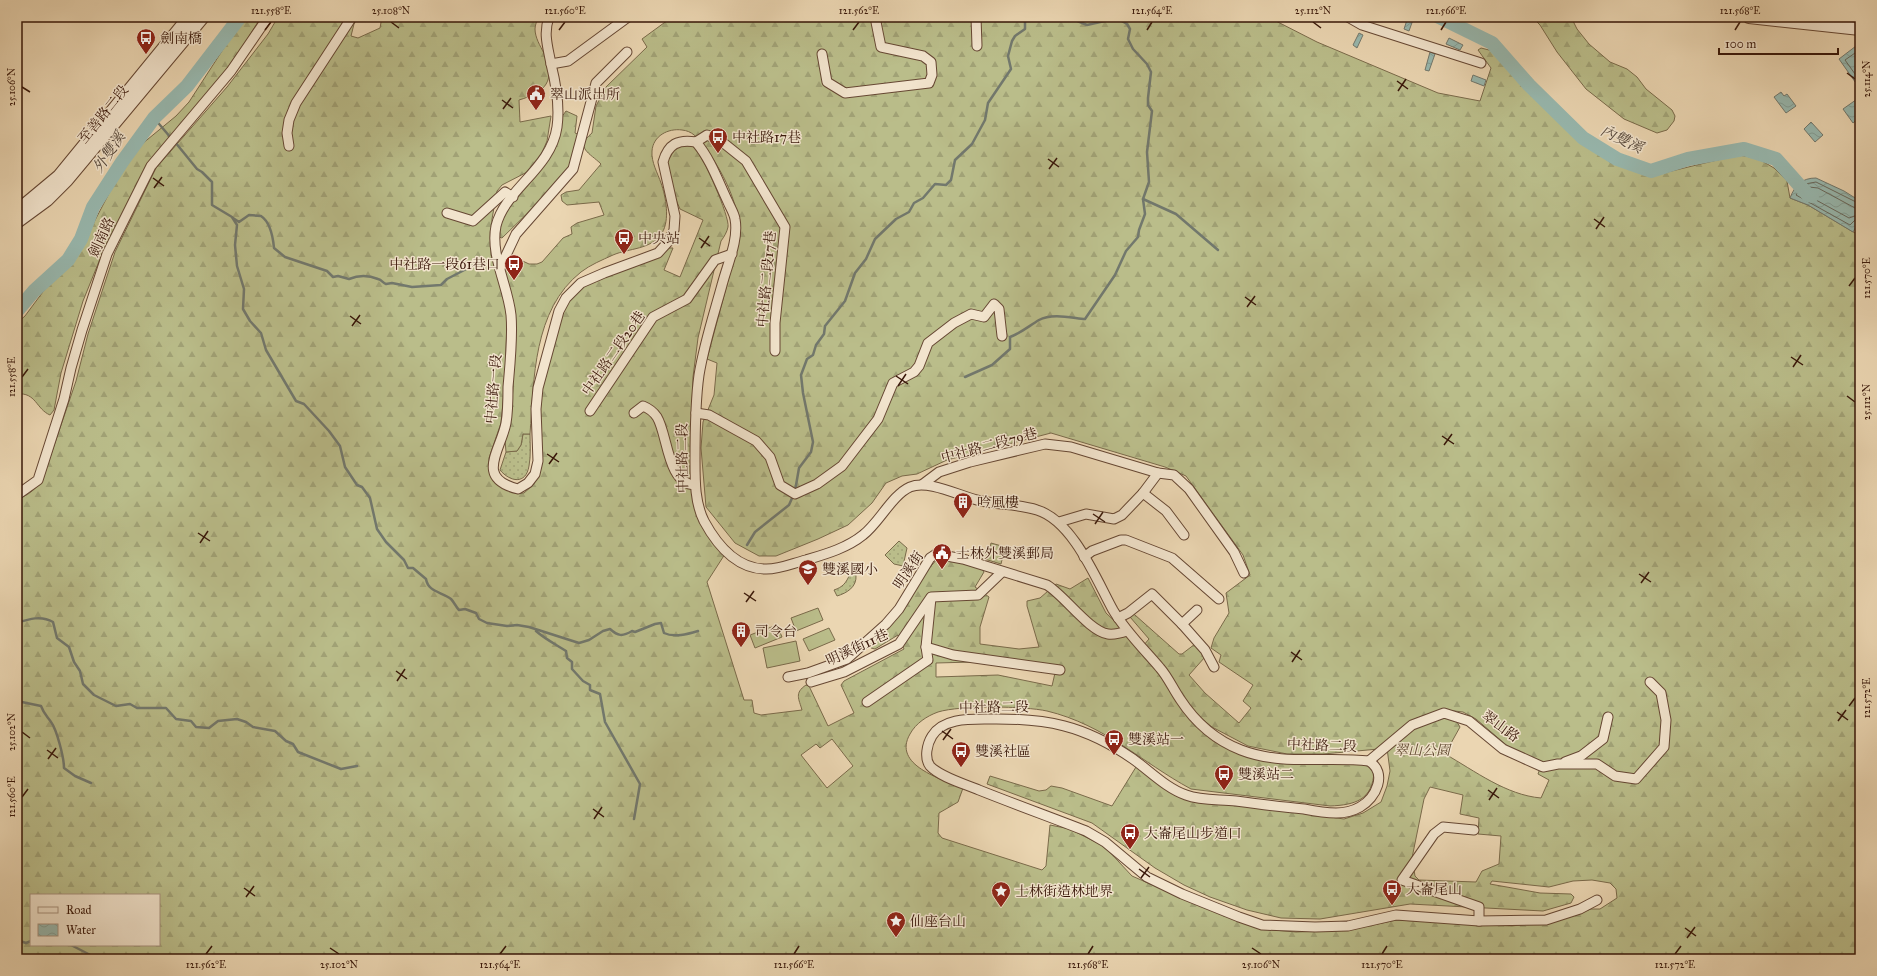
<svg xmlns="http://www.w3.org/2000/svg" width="1877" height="976" viewBox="0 0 1877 976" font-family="'IM FELL Great Primer','Noto Serif TC',serif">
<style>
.green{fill:url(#green-dots);stroke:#7a6a4a}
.forest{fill:url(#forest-firs);stroke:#7a6a4a;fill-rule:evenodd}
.pitch{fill:#babd8a;stroke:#7a6a4a}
.water{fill:url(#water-waves);stroke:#72786d}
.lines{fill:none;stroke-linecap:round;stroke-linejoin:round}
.shore{stroke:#68685c;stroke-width:1}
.stream{stroke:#72786d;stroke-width:2.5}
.river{stroke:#98b9b0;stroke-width:14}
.minor-casing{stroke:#664733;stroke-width:11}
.tertiary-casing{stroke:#664733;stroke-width:14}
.minor{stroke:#f2e4cd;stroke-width:9}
.tertiary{stroke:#f2e4cd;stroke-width:12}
.ticks{fill:none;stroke:#391709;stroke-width:1.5}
.labels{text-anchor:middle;stroke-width:3;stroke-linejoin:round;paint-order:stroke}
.poi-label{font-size:14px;fill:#391709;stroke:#f2e4cd;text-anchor:start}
.street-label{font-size:14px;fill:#391709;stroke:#f2e4cd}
.park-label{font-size:14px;font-style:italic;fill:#604930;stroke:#f2e4cd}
.water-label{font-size:15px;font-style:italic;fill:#56483b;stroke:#f2e4cd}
.neatline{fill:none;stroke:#391709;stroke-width:1.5}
.ticks-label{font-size:10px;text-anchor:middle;fill:#391709}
</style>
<defs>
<pattern id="green-dots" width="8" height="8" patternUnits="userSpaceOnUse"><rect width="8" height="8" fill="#babd8a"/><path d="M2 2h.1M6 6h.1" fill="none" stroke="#a1a276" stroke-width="1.8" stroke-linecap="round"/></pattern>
<pattern id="forest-firs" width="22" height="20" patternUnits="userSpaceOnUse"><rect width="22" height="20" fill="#babd8a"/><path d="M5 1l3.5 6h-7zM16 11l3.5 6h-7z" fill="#a1a276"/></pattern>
<pattern id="water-waves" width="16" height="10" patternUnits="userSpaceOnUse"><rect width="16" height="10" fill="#98b9b0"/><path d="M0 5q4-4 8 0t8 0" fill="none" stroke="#849e96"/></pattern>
</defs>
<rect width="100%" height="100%" fill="#ebd6b2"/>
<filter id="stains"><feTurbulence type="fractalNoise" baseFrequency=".005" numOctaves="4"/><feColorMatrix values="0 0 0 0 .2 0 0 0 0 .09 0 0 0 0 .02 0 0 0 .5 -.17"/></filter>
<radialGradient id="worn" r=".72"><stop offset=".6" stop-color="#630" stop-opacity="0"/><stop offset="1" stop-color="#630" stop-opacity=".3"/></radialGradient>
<!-- green -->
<g class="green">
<path d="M523,434H530C530,444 531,456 529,466C526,485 510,482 500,470L506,452L517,451L521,445Z"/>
<path d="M899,541L907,548L903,566L894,564L885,555Z"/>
<path d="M991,543L1005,547L1001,564L971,555L972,549L989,553Z"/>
<path d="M850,574L856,575C857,587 847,593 837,596L834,590C843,587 846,583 850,574Z"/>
</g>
<!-- forest -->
<g class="forest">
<path d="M244,17H261L232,64L149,163L102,254L83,301L61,373L54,410L50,415C36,409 36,392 17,394V323L25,316L48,285L65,270L81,247L115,182L142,144L176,116L189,102Z"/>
<path d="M278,17H358L354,24L351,36L358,38L380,28L382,17H538C537,21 535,25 535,29C535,37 540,46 544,53C556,81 546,92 519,100L520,122L551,116L547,141L540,157L533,169L502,185L497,191L492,219L491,255L504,296L507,318L505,381L501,423L489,458V466L498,483L515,493H524L533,485L538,477L541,463L542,454L540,418L541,394L561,312L569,298L583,284L669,248H673L664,270L680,277L703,220L680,209L670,186L667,157L677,145C684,144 689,143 695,148C703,156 730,217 728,227C727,232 724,237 721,241L698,338L693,377L692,407L694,490L725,554L707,582L744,700H752L754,713L761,715L802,710C799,699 794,693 806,685L809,686L828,726L854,713L841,685L844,681L904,649L898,635L875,649L871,648L870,645L923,575L940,556L982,569L984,572L975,587L989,597L980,627V644L1019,649L1039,647L1027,606V601L1040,598L1056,584L1070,589L1088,578L1106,613L1123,629L1157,668L1171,690L1233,750L1366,763L1374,771C1373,800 1355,805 1330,806L1191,789C1141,762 1105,725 1047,711C1024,706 961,705 938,712C927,716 916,723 910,734C892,765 941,779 963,788L958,802L939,813L938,833L942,838L1042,870L1046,866L1050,825L1070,829L1105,847L1132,876L1196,904L1262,929L1296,932L1348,930L1397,920L1512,926L1558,920L1591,909H1600L1617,898L1616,889L1610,883L1592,880L1573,881L1549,887L1492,881L1490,884L1540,893L1571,894L1574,897L1571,903L1543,911L1410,904L1320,919L1281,918L1247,910L1210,897L1184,885L1155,868L1092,823L987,784L990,776L1039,791L1046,790L1051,786L1062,788L1112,806L1136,767L1168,789L1295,812L1344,819L1363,813L1381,802L1387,786L1390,771L1387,748L1413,727L1444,717L1457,722L1460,727L1445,754C1475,771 1506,795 1541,798L1549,780L1538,774L1542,763L1511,749L1476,719L1463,712L1446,710L1417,718L1408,723L1379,749L1323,754H1287L1248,746L1212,727L1196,714L1143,646L1149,639L1130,617L1132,613L1135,615L1179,654H1182L1195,644L1205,657L1189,675L1205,693L1239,723L1251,708L1243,701L1253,685L1219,662L1221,655L1211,648L1214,638L1229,613L1226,593L1250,575L1243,555L1186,476L1165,467L1051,433L947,460L917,474L902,476L886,483L872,503L848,525L818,539L776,556H759L735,543L706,507L701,448L703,422L714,395L717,363L707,359L740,236C739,203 723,171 703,145C697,137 692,131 682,130C668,128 653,136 652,151C651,162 658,174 661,183C666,197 670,220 662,233C651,250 629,248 613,255C602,260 590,265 581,272C533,310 534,379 530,434H523L521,445L517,451L506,452L505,440L510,426L513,388V347L502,268L510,255L529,264H537L542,262L563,238L572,234L571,227L577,223L604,215L599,202L567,205L562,201L561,195L566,192L579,190L601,164C590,153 574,148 592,133L596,106L606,87L647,47L642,39L668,20V17H1268L1317,42L1438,93L1480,101L1491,68L1478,50L1481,48L1493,51L1529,91L1556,118L1579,138L1611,163L1651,176L1738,155L1757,158L1774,168L1787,181L1790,198L1808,205L1860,236V959H17V499C28,496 35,489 42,481L76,381L88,334L115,252L156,168L227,87L268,34ZM973,662L1008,665L1055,673L1052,686L998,675L936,677V663ZM832,739L853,766L827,788L801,755L816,744L820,748ZM1430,787L1463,795L1460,814L1479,818L1478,834L1501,836L1499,864L1482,871L1476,882L1419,880L1415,876L1412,858L1424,799ZM31,895H159V945H31Z"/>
<path d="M1532,17H1571L1577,29L1589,44L1610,62L1627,69L1637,77L1646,89L1672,110L1675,116L1674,121L1667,130L1657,133L1624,119L1586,89L1557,52L1540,25Z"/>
<path d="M566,111L577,116L575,133L580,135L572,163L541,200L502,238L499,237L501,221L511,205L528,184L561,118Z"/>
</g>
<!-- pitch -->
<g class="pitch">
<path d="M818,608L823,620L796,631L791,618Z"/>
<path d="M777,625L782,637L755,648L750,635Z"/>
<path d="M829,628L835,640L809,651L803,639Z"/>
<path d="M796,641L800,661L767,668L763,648Z"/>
</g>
<!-- water -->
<g class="water">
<path d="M1408,17H1414L1409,31L1404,29Z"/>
<path d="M1359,33L1363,35L1357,48L1353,45Z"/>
<path d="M1449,38L1463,45L1460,50L1446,44Z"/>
<path d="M1856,46L1860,51V85L1858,86L1839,59Z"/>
<path d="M1430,52L1435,54L1429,71L1425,70Z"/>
<path d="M1473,75L1486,80L1484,86L1471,81Z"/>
<path d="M1781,92L1784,96L1787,94L1796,106L1786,113L1774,97Z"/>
<path d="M1860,97V117L1853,123L1843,109Z"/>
<path d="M1811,122L1823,135L1815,142L1804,129Z"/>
<path d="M1816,178L1844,191L1860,201V220L1853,232L1808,205L1790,198C1795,185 1802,178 1816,178Z"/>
</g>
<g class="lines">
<!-- shore -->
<g class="shore">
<path d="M1860,53H1855L1845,60L1860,81"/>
<path d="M1860,204L1816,182L1805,184L1796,195L1850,225L1856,219H1860"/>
<path d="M1860,209L1855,208L1818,188L1809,187L1804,192L1805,194L1849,218L1860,214"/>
</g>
<!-- stream -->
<g class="stream">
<path d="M154,118L171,138"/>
<path d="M175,142L197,169L202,172L212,182V205L232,217L237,225L235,245L237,266L244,289L243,309L250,321L261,333L266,350L296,401L304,404L329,431L340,446L345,467L357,485L362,487L370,498L377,529L386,542L404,560L408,568H413L426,579C428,592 442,592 451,599C454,602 456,607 459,610L465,609L476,613L479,619L487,623L507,626L517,625L529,627L579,643L589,640L603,631L610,629C618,636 622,637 632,631L635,632L655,624L661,623L664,633C674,638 688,634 698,631"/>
<path d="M1143,199L1176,214L1218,250"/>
<path d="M233,218L239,222L249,215L261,216C270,222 273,237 274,248L285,257L327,271L333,277L338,276L349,279C359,275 368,275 378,279C382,280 383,283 386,284L392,283L412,287L441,285L447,279L474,265"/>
<path d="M965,377L992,365L1010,349V337C1021,333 1029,326 1039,320C1052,313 1072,318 1085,319L1115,275L1126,251L1138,237L1139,230L1145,214L1143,199L1149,182L1147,152L1152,111L1148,105V98L1151,72L1147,64L1133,49L1128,39L1130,29L1127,24L1120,20H1109L1087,25L1068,17"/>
<path d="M795,491L799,468L811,452L813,442L803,393L801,375L807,359L813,355L816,345L824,334L825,326L845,301L855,273L866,259L875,239L896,219L909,212L914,203L923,198L935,184L946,185L951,180L955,160L972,144L985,120L988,103L1011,69L1008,56L1012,41L1015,36L1025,29V17"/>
<path d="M747,545L755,532L789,505L793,496"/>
<path d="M17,623C29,619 41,615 53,622L57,638L69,647L74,662L80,671L83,684L94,695L116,706L130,704L137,708H166L176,719L191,721L196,727L209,728L218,721L237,719L246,722L253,727L275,731L286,741L293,744L298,752L341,769L357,766"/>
<path d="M536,631C545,639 555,644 566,651L567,658L572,662V669L583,681L590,685V690L600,694L605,722L640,784L634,819"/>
<path d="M17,701L41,706C44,714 46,715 51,722C57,730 64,758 64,768L75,776L91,783"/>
<path d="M17,940L26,943L31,941"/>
<path d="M71,945L98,959"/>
</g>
<!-- river -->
<g class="river">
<path d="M1439,17L1492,43L1529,85L1583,138L1617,159L1651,171L1688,159L1744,149L1776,159L1808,195L1812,196"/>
<path d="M17,311L34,291L68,260L81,239L93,207L122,162L154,118L187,86L240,17"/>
</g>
<!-- minor casing -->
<g class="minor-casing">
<g id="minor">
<path d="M549,17C543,34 548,47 551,64C556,84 560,106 557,127C551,169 505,189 496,226C490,255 508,286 511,315C513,337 510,364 508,387C508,399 508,412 506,423C501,450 474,478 518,489L528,483L535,474L538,461L536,409L538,388L559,311L566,298L581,283L604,273L658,253L668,242L674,230L675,216L663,162C668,144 678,139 696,142"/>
<path d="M976,17L977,46"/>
<path d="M1348,17L1362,25L1481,63"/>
<path d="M822,54L827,82L845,93L929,83L932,75L931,62L923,56L881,47L875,17"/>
<path d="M551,64L568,61L628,17"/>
<path d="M696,142C711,160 718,181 728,202C730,207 734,213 735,219C739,240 727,265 722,285C714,314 704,344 699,375C695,403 695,432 695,461C695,482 695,503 704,521C717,545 736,568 764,569C779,570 793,563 806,560C826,554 847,548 863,535C879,523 892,495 910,487C929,479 961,497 981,501C999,505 1019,504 1037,510C1073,521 1096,579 1113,610C1126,632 1144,649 1160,668C1168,677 1173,689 1180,699C1195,722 1215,740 1241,750C1282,766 1327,756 1369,761C1388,773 1376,798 1360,807C1353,811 1343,813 1336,813C1325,813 1314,811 1304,809C1281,807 1258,804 1236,801C1220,799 1202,801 1186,795C1166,788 1150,771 1133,759C1084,725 1046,718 988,719C969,719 943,718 932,736C927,744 924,758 930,766C940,777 965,784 979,790C1014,804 1050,817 1086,831L1105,842L1147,877L1182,894L1239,917L1262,925L1315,927L1348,926L1396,915L1479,921L1546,920L1580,909L1597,900"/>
<path d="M696,142L707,135L721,141L746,161L785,227L775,323V351"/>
<path d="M289,146L287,133L289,120L296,103L352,17"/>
<path d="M447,213L473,221L505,192L513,197"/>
<path d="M500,268L516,234L573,169L596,83L627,52"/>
<path d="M590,411L653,317L687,299L715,260L732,254"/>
<path d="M634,413L643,406C648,408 653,411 657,417C668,435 667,484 695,485"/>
<path d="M696,413L709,415L756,441L770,457L780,485L795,494L817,484L842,466L878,419L893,383L914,372L919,366L928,343L954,323L971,314L984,317L994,304L999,309L1002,336"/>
<path d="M923,484L939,472L970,462L1045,444L1071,447L1158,473L1174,475L1189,489L1234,552L1244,573"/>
<path d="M1143,493L1166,511L1184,535"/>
<path d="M17,495L38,480L64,399L71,368L82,330L107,254L151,166L231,71L268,17"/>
<path d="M1059,522L1086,514L1114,519L1122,515L1143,493L1158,473"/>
<path d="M1084,557L1092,551L1121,540H1126L1172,558L1219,599"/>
<path d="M1118,618L1128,613L1152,594L1182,624L1197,610"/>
<path d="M1182,624L1205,650L1214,667"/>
<path d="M926,647L953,655L1060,670"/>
<path d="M788,677L808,673L847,659L886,624L899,609L930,558L936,554L963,559L1047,585C1065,596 1089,631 1108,634C1115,635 1121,633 1127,631"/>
<path d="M811,682L844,672L899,644L931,597L978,595L1002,572"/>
<path d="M867,702L928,660L926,647L931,598"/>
<path d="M1369,761L1412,725L1444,713L1469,721L1503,749L1543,767L1558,764H1597L1615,776L1636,779L1664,747L1666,720L1661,693L1650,682"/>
<path d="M1565,762L1581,756L1603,739L1608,717"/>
<path d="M1474,830L1443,827L1434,834L1402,880L1479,907V921"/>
</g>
</g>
<!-- tertiary casing -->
<g class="tertiary-casing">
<g id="tertiary">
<path d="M1749,17L1860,29"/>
<path d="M17,211L59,176L189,17"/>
<path d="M17,222L47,200L67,180L203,17"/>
</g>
</g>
<!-- minor -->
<use href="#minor" class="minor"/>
<!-- tertiary -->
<use href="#tertiary" class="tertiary"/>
</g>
<!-- ticks -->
<path class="ticks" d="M391,22L399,28M1313,22L1321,28M265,30L271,22M559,30L565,22M853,30L859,22M1147,30L1152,22M1441,30L1446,22M1735,30L1740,22M1847,73L1855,79M1397,81L1408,89M22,87L30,92M1398,91L1406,79M502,100L513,108M503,109L511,98M1048,159L1059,167M1049,169L1057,158M153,178L164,186M154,188L162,177M1594,219L1605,227M1596,229L1604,217M699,238L710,246M701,248L709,236M1849,286L1855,278M1245,297L1256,305M1247,307L1255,296M350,316L361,324M352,326L360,315M1791,357L1803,365M1793,367L1801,355M896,376L908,384M22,377L28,369M898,386L906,374M1847,396L1855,402M1442,436L1454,444M1444,445L1452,434M547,454L559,462M549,464L557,453M1093,514L1105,522M1095,524L1103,512M198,533L210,541M200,543L208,531M1639,574L1651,582M1641,583L1649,572M744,593L756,601M746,602L754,591M1291,652L1302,660M1292,662L1300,650M396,671L407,679M397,681L405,669M1849,706L1855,698M1837,712L1848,720M1838,721L1846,710M942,731L953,739M22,732L30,738M943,740L951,729M47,750L58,758M48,759L56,748M1488,790L1499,798M22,797L28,789M1489,800L1497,788M593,809L604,817M594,819L602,807M1139,869L1150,877M1141,878L1149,867M244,888L255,896M246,897L254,886M1685,928L1696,936M1687,938L1695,927M330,948L339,954M1252,948L1261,954M206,954L212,946M500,954L506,946M794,954L799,946M1088,954L1093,946M1382,954L1387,946M1675,954L1681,946"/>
<!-- icons -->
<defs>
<g id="bus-pin" transform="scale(1)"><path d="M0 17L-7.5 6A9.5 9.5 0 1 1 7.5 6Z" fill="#8f2418" stroke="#f2e4cd"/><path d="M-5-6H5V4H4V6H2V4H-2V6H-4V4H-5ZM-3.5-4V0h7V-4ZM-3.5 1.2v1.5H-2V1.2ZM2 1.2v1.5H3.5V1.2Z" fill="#fff"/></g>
<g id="civic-pin" transform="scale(1)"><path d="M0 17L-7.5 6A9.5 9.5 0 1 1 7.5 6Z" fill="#8f2418" stroke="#f2e4cd"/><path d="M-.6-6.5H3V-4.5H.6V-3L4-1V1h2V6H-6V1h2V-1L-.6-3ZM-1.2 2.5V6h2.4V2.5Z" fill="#fff"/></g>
<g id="building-pin" transform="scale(1)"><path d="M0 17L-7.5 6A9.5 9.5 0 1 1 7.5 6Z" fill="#8f2418" stroke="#f2e4cd"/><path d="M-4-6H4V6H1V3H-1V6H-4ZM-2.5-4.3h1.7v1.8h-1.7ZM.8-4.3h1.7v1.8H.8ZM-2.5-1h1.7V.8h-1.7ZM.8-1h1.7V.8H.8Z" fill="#fff"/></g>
<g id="school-pin" transform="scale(1)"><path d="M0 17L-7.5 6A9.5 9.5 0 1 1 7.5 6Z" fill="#8f2418" stroke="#f2e4cd"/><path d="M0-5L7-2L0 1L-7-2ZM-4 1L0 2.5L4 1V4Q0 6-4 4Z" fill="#fff"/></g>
<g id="sight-pin" transform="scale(1)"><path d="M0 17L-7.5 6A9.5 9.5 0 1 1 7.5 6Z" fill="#8f2418" stroke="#f2e4cd"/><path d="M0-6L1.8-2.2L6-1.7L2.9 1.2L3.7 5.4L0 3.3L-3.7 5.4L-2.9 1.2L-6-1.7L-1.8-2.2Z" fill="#fff"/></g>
</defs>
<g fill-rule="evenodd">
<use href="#bus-pin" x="146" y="38"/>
<use href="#civic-pin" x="536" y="94"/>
<use href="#bus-pin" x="718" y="137"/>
<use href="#bus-pin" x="624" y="238"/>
<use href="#bus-pin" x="514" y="264"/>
<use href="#building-pin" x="963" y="502"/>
<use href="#civic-pin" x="942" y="553"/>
<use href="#school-pin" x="808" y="569"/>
<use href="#building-pin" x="741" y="631"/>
<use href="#bus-pin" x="1114" y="739"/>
<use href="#bus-pin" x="961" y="751"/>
<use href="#bus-pin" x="1224" y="774"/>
<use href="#bus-pin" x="1130" y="833"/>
<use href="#bus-pin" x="1392" y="889"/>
<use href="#sight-pin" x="1001" y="891"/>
<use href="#sight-pin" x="896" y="921"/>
</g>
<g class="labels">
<!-- poi labels -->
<g class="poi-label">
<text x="160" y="43">劍南橋</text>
<text x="550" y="99">翠山派出所</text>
<text x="732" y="142">中社路17巷</text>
<text x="638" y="243">中央站</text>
<text x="500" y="269" text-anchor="end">中社路一段61巷口</text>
<text x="977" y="507">吟風樓</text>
<text x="956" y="558">士林外雙溪郵局</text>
<text x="822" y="574">雙溪國小</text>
<text x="755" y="636">司令台</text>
<text x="1128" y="744">雙溪站一</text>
<text x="975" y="756">雙溪社區</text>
<text x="1238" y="779">雙溪站二</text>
<text x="1144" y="838">大崙尾山步道口</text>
<text x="1406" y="894">大崙尾山</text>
<text x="1015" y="896">士林街造林地界</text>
<text x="910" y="926">仙座台山</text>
</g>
<!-- street labels -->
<g class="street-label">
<text transform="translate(103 114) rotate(-51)" y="5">至善路二段</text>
<text transform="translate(101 237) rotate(-65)" y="5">劍南路</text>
<text transform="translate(766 279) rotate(-85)" y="5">中社路二段17巷</text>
<text transform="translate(613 353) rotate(-55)" y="5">中社路二段20巷</text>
<text transform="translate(493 389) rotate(-85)" y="5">中社路一段</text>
<text transform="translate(989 445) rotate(-15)" y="5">中社路二段79巷</text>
<text transform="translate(682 458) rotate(-91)" y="5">中社路二段</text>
<text transform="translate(908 570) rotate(-56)" y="5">明溪街</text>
<text transform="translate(857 647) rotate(-25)" y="5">明溪街11巷</text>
<text transform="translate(994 707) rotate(-1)" y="5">中社路二段</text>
<text transform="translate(1501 726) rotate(36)" y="5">翠山路</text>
<text transform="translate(1322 745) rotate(2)" y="5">中社路二段</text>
</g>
<!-- park labels -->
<g class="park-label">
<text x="1422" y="755">翠山公園</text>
</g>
<!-- water labels -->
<g class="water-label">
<text transform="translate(1622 139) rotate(26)" y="5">內雙溪</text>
<text transform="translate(109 152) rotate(-56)" y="5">外雙溪</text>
</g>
</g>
<!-- margin -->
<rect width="1877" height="976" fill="none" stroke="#ebd6b2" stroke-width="44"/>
<!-- legend -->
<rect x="30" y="894" width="130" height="52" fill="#f2e4cd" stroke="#a8927f"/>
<rect x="38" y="907" width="20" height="6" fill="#f2e4cd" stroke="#a8927f"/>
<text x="66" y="914" font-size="12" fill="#391709">Road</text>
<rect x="38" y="924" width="20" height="12" fill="url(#water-waves)" stroke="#a8927f"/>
<text x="66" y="934" font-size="12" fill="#391709">Water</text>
<!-- scale -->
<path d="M1719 48v6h119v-6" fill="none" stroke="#391709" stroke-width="2"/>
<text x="1725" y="48" font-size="12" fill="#391709" stroke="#f2e4cd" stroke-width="3" paint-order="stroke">100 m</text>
<rect x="22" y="22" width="1833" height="932" class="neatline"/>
<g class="ticks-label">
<text x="271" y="14">121.558°E</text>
<text x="391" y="14">25.108°N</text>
<text x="565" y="14">121.560°E</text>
<text x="859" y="14">121.562°E</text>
<text x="1152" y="14">121.564°E</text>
<text x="1313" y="14">25.112°N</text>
<text x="1446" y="14">121.566°E</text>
<text x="1740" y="14">121.568°E</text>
<text transform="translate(1866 79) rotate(-90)" y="4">25.114°N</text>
<text transform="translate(11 87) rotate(-90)" y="4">25.106°N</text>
<text transform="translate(1866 278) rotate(-90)" y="4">121.570°E</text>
<text transform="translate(11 377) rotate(-90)" y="4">121.558°E</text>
<text transform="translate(1866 402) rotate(-90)" y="4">25.112°N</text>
<text transform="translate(1866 698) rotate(-90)" y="4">121.572°E</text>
<text transform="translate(11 732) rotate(-90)" y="4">25.102°N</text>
<text transform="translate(11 797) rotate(-90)" y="4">121.560°E</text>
<text x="206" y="968">121.562°E</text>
<text x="339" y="968">25.102°N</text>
<text x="500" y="968">121.564°E</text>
<text x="794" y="968">121.566°E</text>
<text x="1088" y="968">121.568°E</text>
<text x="1261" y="968">25.106°N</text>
<text x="1382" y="968">121.570°E</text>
<text x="1675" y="968">121.572°E</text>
</g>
<rect width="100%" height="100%" filter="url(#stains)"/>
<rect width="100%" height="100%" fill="url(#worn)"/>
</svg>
